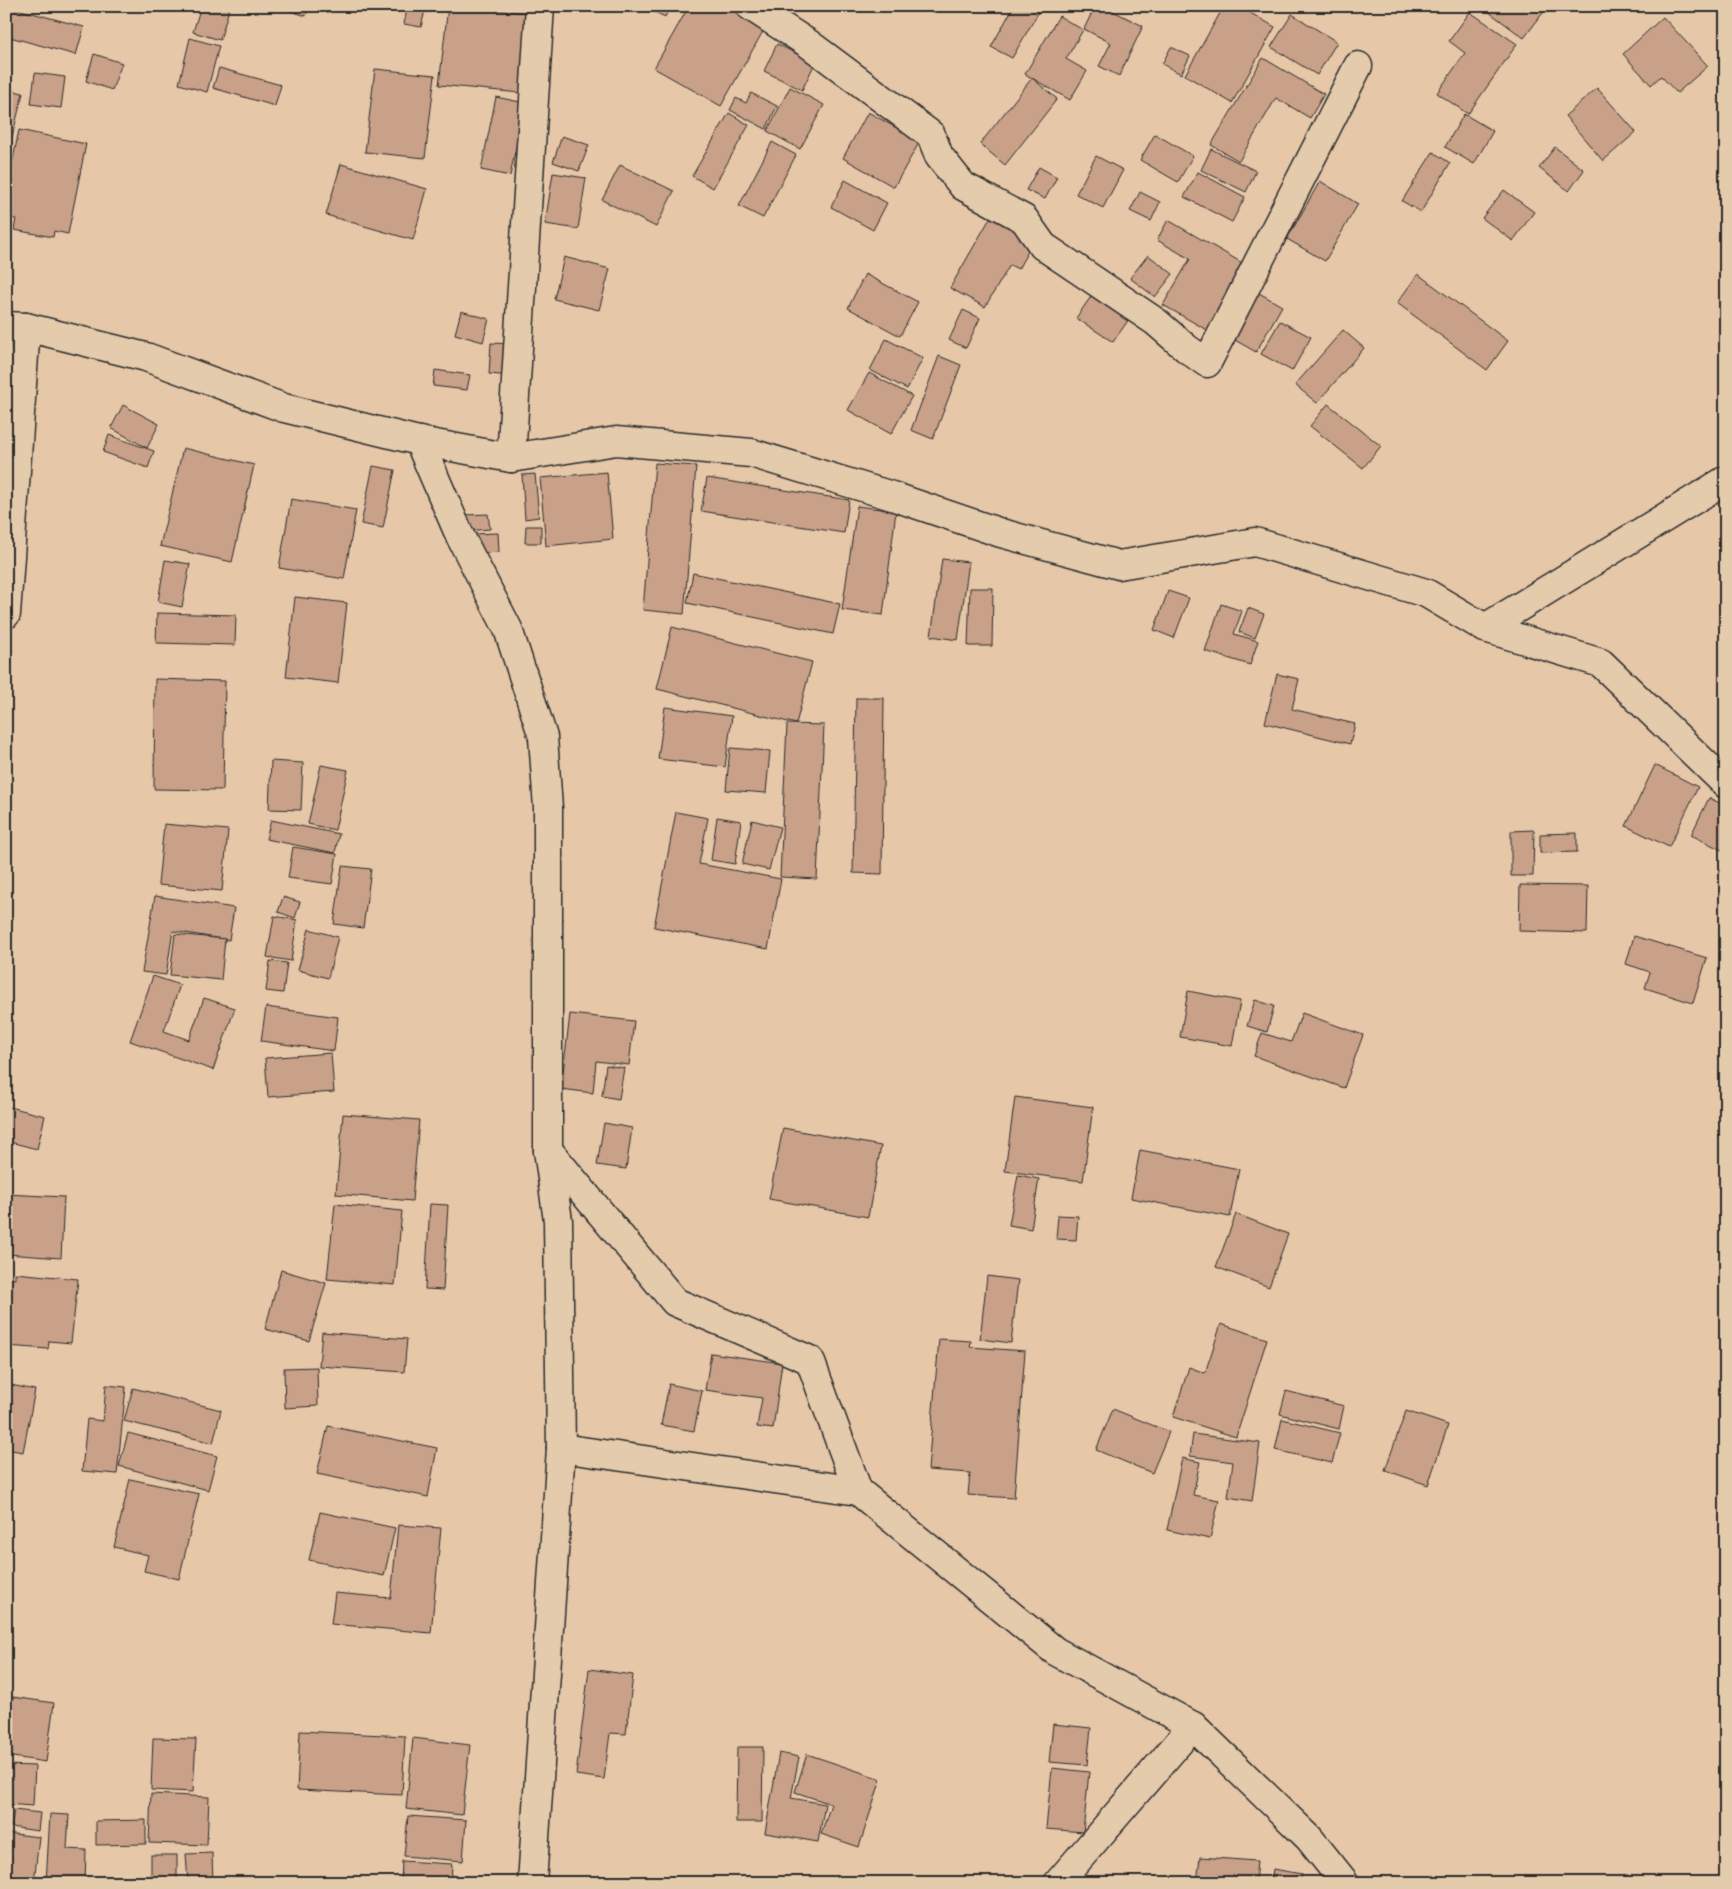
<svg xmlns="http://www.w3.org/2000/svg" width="1732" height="1889" viewBox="0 0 1732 1889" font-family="'Indie Flower',sans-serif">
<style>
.building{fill:#c9a088;stroke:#2b2b2b}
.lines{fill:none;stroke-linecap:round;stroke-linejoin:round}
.minor-casing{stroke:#2b2b2b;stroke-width:31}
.minor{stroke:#e4cbac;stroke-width:28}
</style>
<rect width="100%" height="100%" fill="#e6c8a9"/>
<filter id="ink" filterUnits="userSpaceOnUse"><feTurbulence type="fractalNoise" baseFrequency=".02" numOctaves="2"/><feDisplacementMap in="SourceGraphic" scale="10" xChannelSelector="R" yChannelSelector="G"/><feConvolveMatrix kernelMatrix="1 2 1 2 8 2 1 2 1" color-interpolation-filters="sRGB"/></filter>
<g filter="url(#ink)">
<!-- building -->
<g class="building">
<path d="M6,6L84,27L76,55L6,36Z"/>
<path d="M201,6H230L220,40L193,32Z"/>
<path d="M276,6H309L306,16Z"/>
<path d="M393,6H426L421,27L404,24L407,9Z"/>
<path d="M448,6L530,13L520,93L439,85Z"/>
<path d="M643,6H670L665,17Z"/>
<path d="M689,6H731L766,26L721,106L654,68Z"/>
<path d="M1014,6H1042L1012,58L991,47Z"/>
<path d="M1095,6H1103L1143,26L1119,76L1099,66L1111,43L1084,29Z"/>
<path d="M1224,6H1238L1275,27L1232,103L1185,75Z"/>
<path d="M1493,6H1548L1524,38L1489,12Z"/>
<path d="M1470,12L1517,44L1468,114L1437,93L1465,53L1449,41Z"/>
<path d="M1292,14L1337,42L1317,75L1271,47Z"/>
<path d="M1059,16L1083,30L1066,59L1087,71L1070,100L1025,74Z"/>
<path d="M1663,17L1708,66L1677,93L1661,76L1651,85L1623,54Z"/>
<path d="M190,38L219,46L207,92L179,84Z"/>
<path d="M777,44L815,63L802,90L764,71Z"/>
<path d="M1171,47L1190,56L1181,74L1162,64Z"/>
<path d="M94,54L122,63L112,90L86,81Z"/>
<path d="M1263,58L1324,94L1310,118L1276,98L1239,161L1211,145Z"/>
<path d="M219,68L281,85L275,106L213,88Z"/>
<path d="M375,69L435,75L425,158L365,152Z"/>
<path d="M35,73L65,77L61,108L31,104Z"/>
<path d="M1032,78L1057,99L1005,165L980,144Z"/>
<path d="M790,87L824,105L800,149L767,131Z"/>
<path d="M1597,88L1636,132L1603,161L1565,116Z"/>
<path d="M6,89L23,93L6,161Z"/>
<path d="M751,93L777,106L766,129L730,110L736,98L746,103Z"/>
<path d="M496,97L525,103L510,176L481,170Z"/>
<path d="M868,112L920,141L894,187L843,158Z"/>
<path d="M729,113L749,125L713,188L692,176Z"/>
<path d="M1464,114L1493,131L1474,164L1445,147Z"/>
<path d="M19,130L86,144L68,234L54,231L53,237L14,230L16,219L6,217V193Z"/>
<path d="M1155,134L1193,156L1178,182L1140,160Z"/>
<path d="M562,136L589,145L579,171L553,162Z"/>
<path d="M772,142L796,155L763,218L739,206Z"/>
<path d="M1555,147L1584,170L1569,191L1539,168Z"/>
<path d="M1211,149L1256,171L1246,192L1201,170Z"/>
<path d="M1433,152L1450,163L1421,212L1402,201Z"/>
<path d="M1096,156L1123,170L1103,208L1076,194Z"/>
<path d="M341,164L427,189L413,240L326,215Z"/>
<path d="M620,165L674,191L656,227L602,200Z"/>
<path d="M1039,167L1057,177L1045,199L1026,190Z"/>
<path d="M1198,172L1245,197L1232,222L1184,197Z"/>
<path d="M553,173L586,178L578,229L545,224Z"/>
<path d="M845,180L887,203L873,230L831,207Z"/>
<path d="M1320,181L1358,204L1325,261L1287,239Z"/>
<path d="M1504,190L1534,212L1513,241L1482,218Z"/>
<path d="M1140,192L1160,202L1151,221L1130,211Z"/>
<path d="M993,213L1036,237L1018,269L1010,265L985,307L950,288Z"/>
<path d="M1168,220L1244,264L1207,330L1163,305L1190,259L1157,240Z"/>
<path d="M1148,255L1173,274L1155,297L1130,278Z"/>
<path d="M564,257L610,269L599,310L554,299Z"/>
<path d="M865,274L918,302L900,336L848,308Z"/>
<path d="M1418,274L1508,341L1487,370L1397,303Z"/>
<path d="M1097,288L1134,312L1113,342L1076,318Z"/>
<path d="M1252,289L1282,306L1256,352L1226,335Z"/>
<path d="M963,310L980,318L966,348L949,340Z"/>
<path d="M461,311L489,319L483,342L455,334Z"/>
<path d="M1280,321L1311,337L1292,371L1261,354Z"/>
<path d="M1343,330L1364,348L1317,403L1295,385Z"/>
<path d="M886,339L923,358L907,389L870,370Z"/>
<path d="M491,343L512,344L511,376L489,374Z"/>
<path d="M939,356L961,365L933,439L911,430Z"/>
<path d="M435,370L470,375L467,390L433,386Z"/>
<path d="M869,373L912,396L891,434L848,410Z"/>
<path d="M1328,404L1381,446L1363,468L1310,426Z"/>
<path d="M123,405L159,424L147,448L111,428Z"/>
<path d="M109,435L154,451L148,468L103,452Z"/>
<path d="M183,448L254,465L232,562L160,546Z"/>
<path d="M655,463L696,466L684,614L643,610Z"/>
<path d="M373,466L395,470L383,528L361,524Z"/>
<path d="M607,472L613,539L546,546L540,478Z"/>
<path d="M535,474L539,517L525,519L522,475Z"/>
<path d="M707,478L849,500L844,533L701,511Z"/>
<path d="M291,499L356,510L344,579L279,568Z"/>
<path d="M857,506L896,511L883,615L842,610Z"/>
<path d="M488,514L490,529L466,531L465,515Z"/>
<path d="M526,526H541V543H525Z"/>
<path d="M498,533L499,552L471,554L469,534Z"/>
<path d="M942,559L969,562L958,640L931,636Z"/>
<path d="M165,560L190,564L182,607L158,602Z"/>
<path d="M693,573L840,604L833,634L687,603Z"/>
<path d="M970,588H993L992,646H968Z"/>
<path d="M1168,591L1189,598L1174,638L1154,630Z"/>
<path d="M295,597L347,603L338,683L286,677Z"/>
<path d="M1221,604L1242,611L1234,634L1258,641L1250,665L1205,651Z"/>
<path d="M1248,608L1264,614L1255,638L1239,632Z"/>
<path d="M157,613L236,615L235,645L156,643Z"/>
<path d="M672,627L812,662L796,724L657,689Z"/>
<path d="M1277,674L1299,679L1292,709L1355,724L1350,744L1265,723Z"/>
<path d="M155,679L225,681L223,790L154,789Z"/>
<path d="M856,698H884L882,874L853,873Z"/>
<path d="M665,707L732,716L725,767L658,759Z"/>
<path d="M787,724L824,725L817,879L780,877Z"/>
<path d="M730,748L770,751L766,793L726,790Z"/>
<path d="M271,761L303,763L301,810L269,809Z"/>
<path d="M321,765L348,770L335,830L308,824Z"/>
<path d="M1655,765L1698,787L1669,847L1626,826Z"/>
<path d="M1709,798L1726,806V852L1691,835Z"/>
<path d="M676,812L708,818L699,864L781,879L768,949L654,927Z"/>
<path d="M717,817L741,821L735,864L711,860Z"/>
<path d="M271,820L339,834L335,853L266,839Z"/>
<path d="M752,820L780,827L769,870L742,864Z"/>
<path d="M164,824L228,830L222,891L158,885Z"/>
<path d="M1534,830L1533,876H1511V831Z"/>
<path d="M1577,833V852L1540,853V834Z"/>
<path d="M293,847L337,854L332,884L288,878Z"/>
<path d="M342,866L371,869L363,928L334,924Z"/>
<path d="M1520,885L1588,886L1587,933L1519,931Z"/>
<path d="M155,896L234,908L229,940L173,931L166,975L142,972Z"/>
<path d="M283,897L300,902L295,918L278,912Z"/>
<path d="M274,916L297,920L291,961L267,957Z"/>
<path d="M309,929L338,937L328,978L298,970Z"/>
<path d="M175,934L225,939L221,980L170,975Z"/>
<path d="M1634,936L1707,958L1693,1003L1645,988L1650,972L1626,964Z"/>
<path d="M270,961L287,963L283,993L266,991Z"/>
<path d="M153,976L180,985L164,1031L189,1040L204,998L235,1008L213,1070L130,1041Z"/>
<path d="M1188,991L1240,1001L1232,1046L1180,1037Z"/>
<path d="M1255,1000L1274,1006L1267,1032L1247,1026Z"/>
<path d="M266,1007L338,1017L334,1051L261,1041Z"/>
<path d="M1302,1013L1363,1035L1344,1088L1254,1056L1262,1033L1291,1042Z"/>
<path d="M570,1014L634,1021L629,1065L596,1061L593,1093L561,1089Z"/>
<path d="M331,1053L334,1092L268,1097L265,1058Z"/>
<path d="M606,1065L624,1068L619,1099L602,1096Z"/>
<path d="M1015,1097L1093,1107L1083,1181L1005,1171Z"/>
<path d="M6,1106L45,1116L37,1149L6,1141Z"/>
<path d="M343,1114L419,1120L412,1201L336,1194Z"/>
<path d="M604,1123L632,1128L626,1169L597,1165Z"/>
<path d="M783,1128L881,1146L868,1217L769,1199Z"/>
<path d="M1140,1150L1239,1169L1230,1217L1131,1198Z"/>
<path d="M1018,1175L1039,1179L1031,1229L1009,1225Z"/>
<path d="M6,1194L64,1197L61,1258L6,1254Z"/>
<path d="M335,1204L402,1211L395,1285L327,1279Z"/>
<path d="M430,1204L448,1205L443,1290L425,1289Z"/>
<path d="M1236,1214L1288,1234L1269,1287L1216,1267Z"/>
<path d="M1058,1215L1078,1216L1076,1240L1056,1239Z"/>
<path d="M281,1270L326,1283L309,1341L265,1329Z"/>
<path d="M15,1273L78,1279L71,1343L49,1341L48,1349L6,1346V1278L15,1279Z"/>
<path d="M987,1276L1018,1280L1011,1343L980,1339Z"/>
<path d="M1221,1324L1267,1339L1236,1437L1173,1417L1189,1367L1205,1373Z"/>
<path d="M322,1332L407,1339L404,1372L319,1366Z"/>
<path d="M939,1339L971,1341L970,1347L1025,1351L1014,1498L968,1495L970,1473L928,1470Z"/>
<path d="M711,1353L782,1363L773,1429L757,1427L762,1398L705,1390Z"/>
<path d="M317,1367L318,1406L285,1408L284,1368Z"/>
<path d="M6,1384L35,1390L23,1452L6,1449Z"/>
<path d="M669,1384L702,1391L694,1431L661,1425Z"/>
<path d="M106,1385L126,1387L117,1474L82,1471L87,1419L103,1421Z"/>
<path d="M133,1388L221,1410L213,1443L124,1421Z"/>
<path d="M1286,1391L1344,1406L1339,1429L1280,1414Z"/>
<path d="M1113,1409L1169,1432L1152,1473L1096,1450Z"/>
<path d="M1406,1411L1448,1425L1428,1485L1385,1470Z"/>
<path d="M1282,1419L1340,1433L1332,1463L1275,1450Z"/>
<path d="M328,1426L437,1448L428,1497L317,1474Z"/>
<path d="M128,1433L217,1456L208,1490L119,1466Z"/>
<path d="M1193,1434L1260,1443L1252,1501L1228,1497L1233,1462L1190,1456Z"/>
<path d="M1182,1458L1200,1462L1193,1495L1219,1500L1210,1539L1167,1530Z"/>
<path d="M130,1479L199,1494L179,1579L144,1571L148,1555L114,1547Z"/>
<path d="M320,1512L395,1528L384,1576L309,1560Z"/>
<path d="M398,1525L441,1528L431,1633L331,1624L335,1593L391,1598Z"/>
<path d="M589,1669L633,1675L626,1734L610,1733L604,1779L576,1775Z"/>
<path d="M6,1696L54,1703L46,1762L6,1756Z"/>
<path d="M1053,1724L1091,1728L1087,1765L1049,1762Z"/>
<path d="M300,1731L405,1736L402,1795L297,1790Z"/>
<path d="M153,1738L196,1739L193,1792L151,1790Z"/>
<path d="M413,1738L470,1745L462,1815L406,1809Z"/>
<path d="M737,1747H763L762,1822H736Z"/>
<path d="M779,1753L799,1757L791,1798L825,1804L818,1842L765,1833Z"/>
<path d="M807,1754L881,1779L859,1847L821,1834L831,1804L795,1792Z"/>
<path d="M6,1765L35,1766L33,1806L6,1804Z"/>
<path d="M1052,1768L1089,1772L1083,1832L1046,1829Z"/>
<path d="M151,1794L209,1797L207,1845L149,1843Z"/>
<path d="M14,1810L40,1813L38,1831L11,1827Z"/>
<path d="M50,1814L69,1815L67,1849L86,1850L85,1883H46Z"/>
<path d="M408,1816L466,1820L463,1861L404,1856Z"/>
<path d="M146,1820V1844L96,1845V1821Z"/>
<path d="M6,1833L39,1837L34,1883L6,1882Z"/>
<path d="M212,1853L213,1883H188L186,1854Z"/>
<rect x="151" y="1855" width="26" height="28"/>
<path d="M1200,1857L1257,1861L1255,1883H1197Z"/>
<path d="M402,1861L452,1864L451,1883H401Z"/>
<path d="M1273,1869L1302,1874L1300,1883H1271Z"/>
</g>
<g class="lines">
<!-- minor casing -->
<g class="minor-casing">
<g id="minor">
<path d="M750,6L809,44L931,135L939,156L963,186L1024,219L1043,246L1156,322L1186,348L1207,363L1358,66"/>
<path d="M6,326L26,327L146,357L284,408L419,441L511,458L616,441L751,453L892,496L1001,533L1119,565L1255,542L1426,593L1485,628L1601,663L1726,784"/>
<path d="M419,441L460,536L508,629L543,737L548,808V1150L558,1221L561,1448L532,1883"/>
<path d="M511,458L540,6"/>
<path d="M6,614L26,327"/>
<path d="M1485,628L1726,480"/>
<path d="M548,1150L675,1302L810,1360L858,1491L1055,1651L1193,1726L1309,1838L1345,1883"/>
<path d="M561,1448L858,1491"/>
<path d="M1058,1883L1193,1726"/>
</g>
</g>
<!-- minor -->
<use href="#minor" class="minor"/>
</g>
</g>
<!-- margin -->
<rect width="1732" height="1889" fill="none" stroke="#e4cbac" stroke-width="25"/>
<rect x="12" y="12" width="1707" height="1864" fill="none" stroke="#2b2b2b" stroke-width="2" filter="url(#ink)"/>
</svg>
